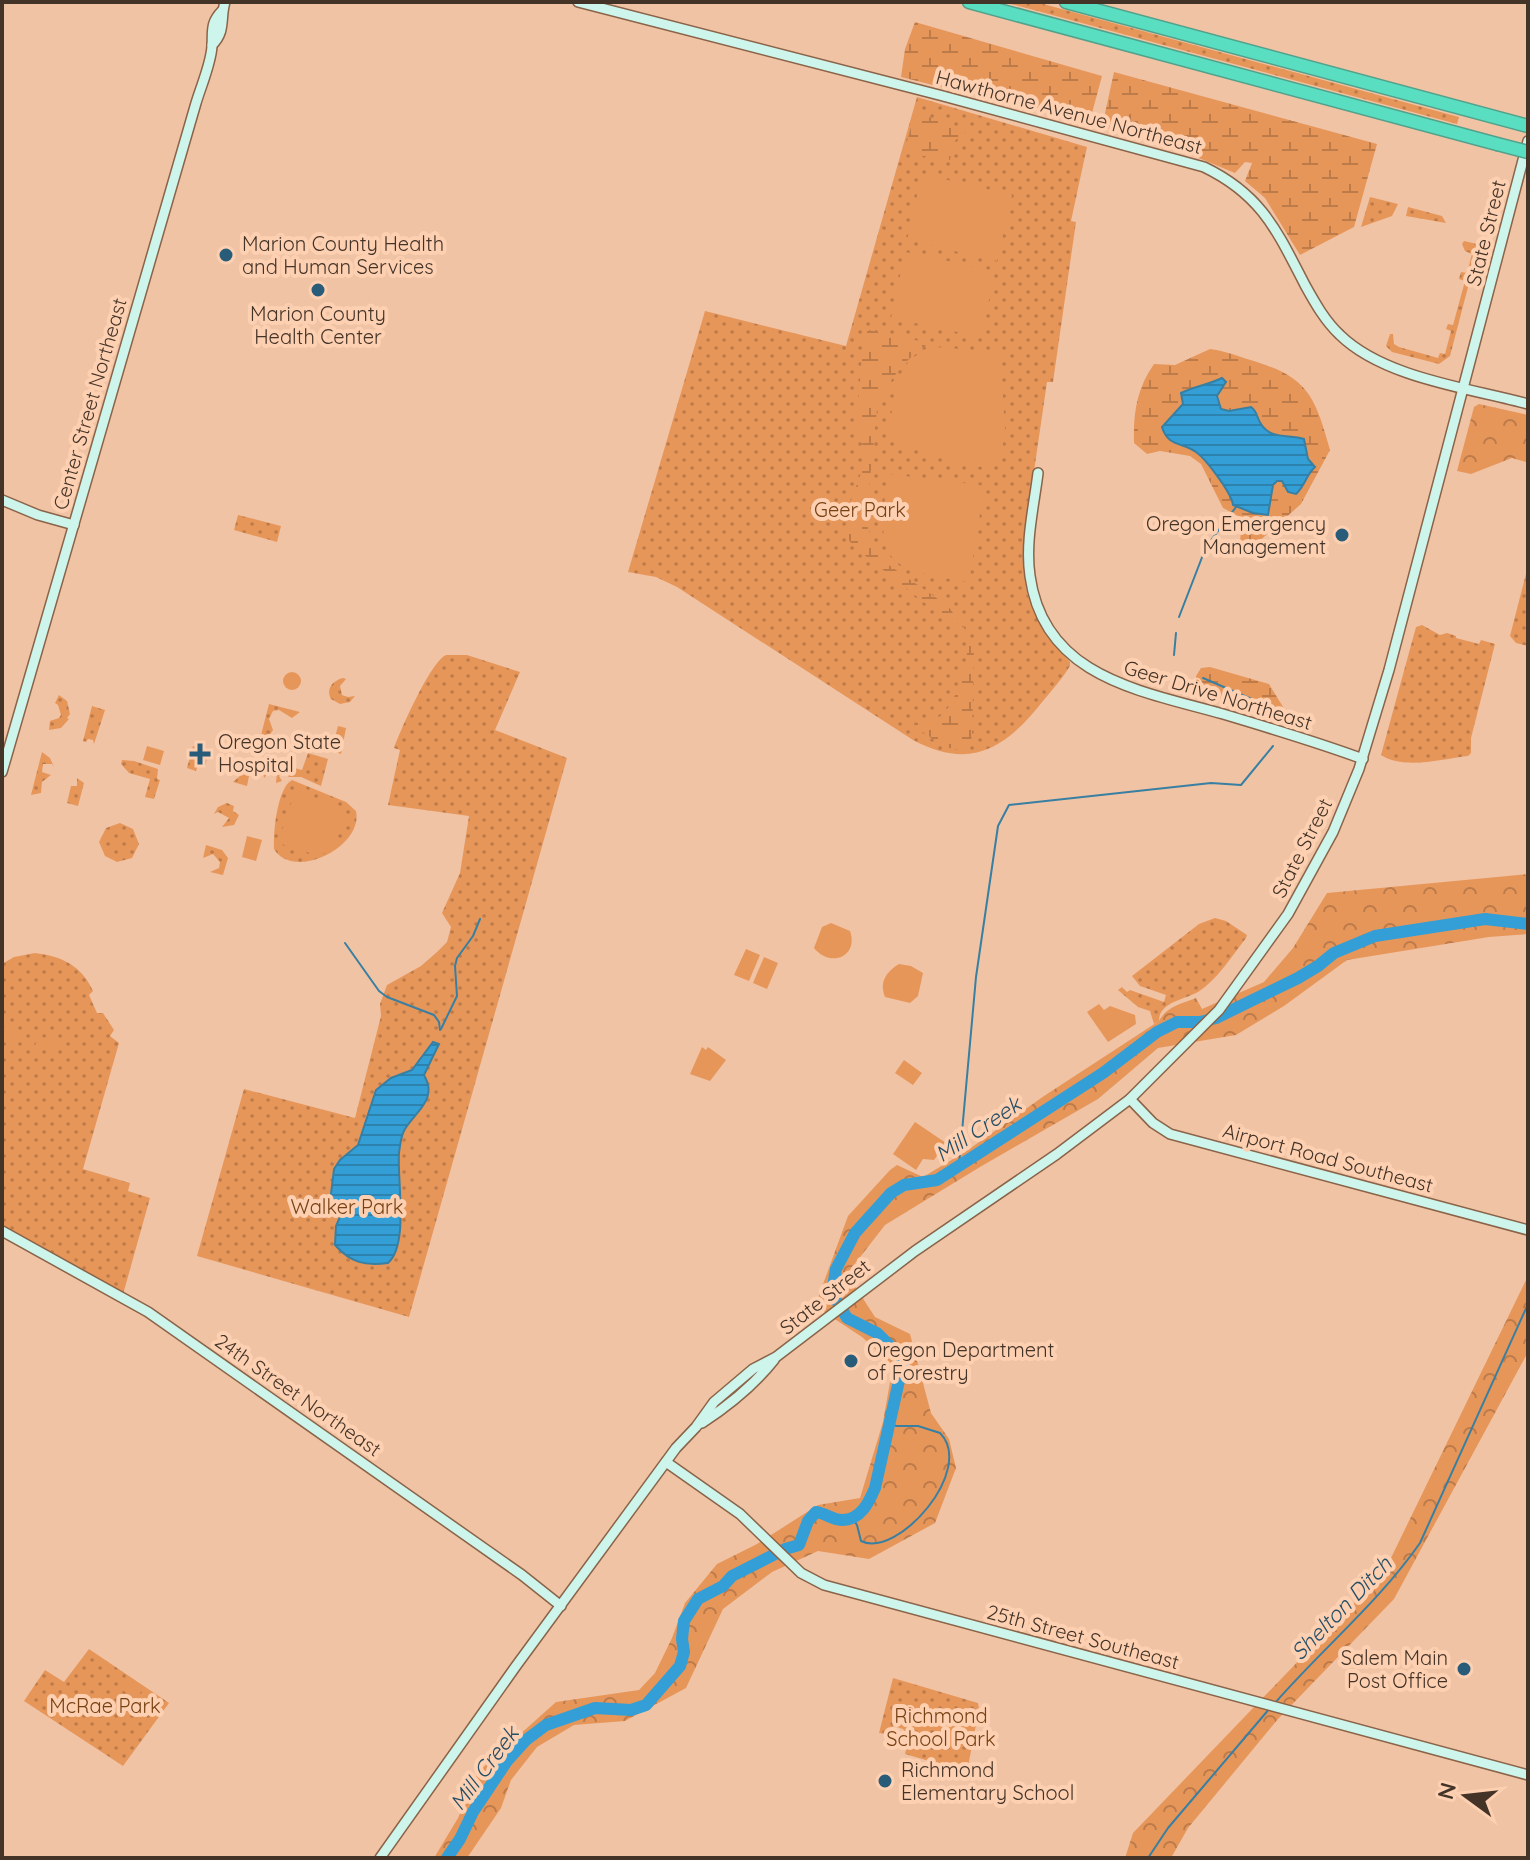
<svg xmlns="http://www.w3.org/2000/svg" width="1530" height="1860" viewBox="0 0 1530 1860" font-family="Quicksand,sans-serif">
<style>
.grass{fill:url(#grass-dots)}
.forest{fill:url(#forest-crowns)}
.wetland{fill:url(#wetland-marsh)}
.garden{fill:#e7965a}
.water{fill:url(#water-rules);stroke:#387fa2;stroke-width:2}
.lines{fill:none;stroke-linecap:round;stroke-linejoin:round}
.stream{stroke:#387fa2;stroke-width:2}
.river{stroke:#339fd6;stroke-width:12}
.secondary-casing{stroke:#8a6348;stroke-width:12}
.highway-casing{stroke:#52a28b;stroke-width:15}
.secondary{stroke:#cdf5ec;stroke-width:9}
.highway{stroke:#59dec1;stroke-width:12}
.highway-bridge-casing{stroke:#52a28b;stroke-width:15;stroke-linecap:butt}
.highway-bridge{stroke:#59dec1;stroke-width:12}
.poi-dot{fill:#295c79;stroke:#fdd0b2;stroke-width:3}
.labels{text-anchor:middle;stroke-width:8;stroke-linejoin:round;paint-order:stroke}
.street-label{font-size:20px;fill:#443327;stroke:#fdd0b2}
.poi-label{font-size:20px;fill:#443327;stroke:#fdd0b2;text-anchor:start}
.park-label{font-size:20px;fill:#774114;stroke:#fdd0b2}
.water-label{font-size:22px;font-style:italic;fill:#254f67;stroke:#fdd0b2}
</style>
<defs>
<pattern id="grass-dots" width="8" height="8" patternUnits="userSpaceOnUse" patternTransform="scale(2)"><rect width="8" height="8" fill="#e7965a"/><path d="M2 2h.1M6 6h.1" fill="none" stroke="#bd7b4a" stroke-width="1.8" stroke-linecap="round"/></pattern>
<pattern id="forest-crowns" width="20" height="18" patternUnits="userSpaceOnUse" patternTransform="scale(2)"><rect width="20" height="18" fill="#e7965a"/><path d="M2 6a3 3 0 1 1 6 0M12 15a3 3 0 1 1 6 0" fill="none" stroke="#bd7b4a"/></pattern>
<pattern id="wetland-marsh" width="20" height="14" patternUnits="userSpaceOnUse" patternTransform="scale(2)"><rect width="20" height="14" fill="#e7965a"/><path d="M1 5h8M5 5V1M11 12h8M15 12V8" fill="none" stroke="#bd7b4a"/></pattern>
<pattern id="water-rules" width="6" height="5" patternUnits="userSpaceOnUse" patternTransform="scale(2)"><rect width="6" height="5" fill="#339fd6"/><path d="M0 2.5h6" fill="none" stroke="#2d82ae"/></pattern>
</defs>
<rect width="100%" height="100%" fill="#f0c3a5"/>
<!-- grass -->
<g class="grass">
<path d="M1004,2H1036L1459,117L1457,124Z"/>
<path d="M917,97L1087,147L1071,221L1076,222L1053,382H1047L1025,533L1024,569L1027,593L1034,612L1051,641L1070,662V666C1062,679 1052,690 1043,701C1006,748 971,771 913,740L677,587L656,577L628,572L705,311L846,346Z"/>
<path d="M1370,197L1398,204L1392,216L1361,227Z"/>
<path d="M1408,207L1442,216L1446,223L1406,216Z"/>
<path d="M1464,241L1477,244L1478,249L1450,356L1439,364L1392,352L1386,346L1390,334H1393L1394,344L1399,347L1438,358L1440,353L1445,354L1451,331L1446,329L1448,324L1453,325L1465,281L1459,279L1461,272L1467,273L1472,254L1465,251L1462,244Z"/>
<path d="M238,515L281,526L277,542L234,530Z"/>
<path d="M1528,566V646L1516,643L1510,636Z"/>
<path d="M1422,625L1440,635L1447,633L1456,636V638L1479,644L1481,640L1495,644L1471,738V753L1468,756C1442,759 1404,770 1381,755L1416,627Z"/>
<path d="M446,655H467L520,672L495,730L567,758L409,1317L197,1256L244,1089L355,1118L381,1016L380,1004L387,985L421,966L437,952L447,942L451,927L442,913L460,873L469,816L388,805L400,750L394,748C401,729 431,661 446,655Z"/>
<path d="M343,678L346,679L340,686L342,695L348,697L355,696L350,702L340,704L331,699C326,689 332,681 343,678Z"/>
<path d="M59,695L67,701L70,714L67,718L69,719L61,728L49,730L50,721L59,718L61,715L58,705L55,703Z"/>
<path d="M269,704L300,712L292,718L279,710L273,711L269,719L273,730L269,736L260,739Z"/>
<path d="M92,706L105,710L94,744L93,740L88,739L86,742L83,741Z"/>
<path d="M338,726L346,728L341,754L324,747L328,753L314,749L317,737L334,741Z"/>
<path d="M193,746L209,751L205,766L198,765L196,771L187,768Z"/>
<path d="M42,752L50,758L54,767L52,764H43L42,772L51,775L42,782L41,793L31,795Z"/>
<path d="M308,753L328,759L321,786L301,777H289L284,772L279,776L282,781L276,783L277,772L271,770L264,778L261,759L302,770Z"/>
<path d="M229,757L245,762L244,768L250,771L247,786L233,782L240,776L229,768L226,769Z"/>
<path d="M122,760L134,761L158,769L157,779L160,780L154,799L145,797L150,779L129,773L121,764Z"/>
<path d="M77,778L84,783L78,806L67,803L71,786H77Z"/>
<path d="M292,780L346,802L356,811C364,846 294,882 274,849C273,833 277,788 292,780Z"/>
<path d="M227,803L234,806L233,811L239,815L234,825L222,827L229,818L218,812L214,814L218,807Z"/>
<path d="M120,823L133,829L139,844L132,858L117,862L105,856L99,842L106,828Z"/>
<path d="M206,845L222,850L228,858L223,875L210,872L219,868L220,862L213,854L203,858Z"/>
<path d="M1215,918L1226,921L1247,935L1246,938C1232,956 1217,980 1198,992C1184,1000 1159,1002 1159,1021L1154,1024L1150,1011L1138,1007L1118,990L1122,987L1127,992L1130,990L1164,1002L1166,995L1140,986L1132,976L1199,924Z"/>
<path d="M35,953C62,956 82,966 93,991L89,995L97,1013H103L114,1030L110,1036L119,1043L83,1169L130,1183L128,1191L150,1198L122,1298L2,1231V964L14,957Z"/>
<path d="M89,1649L169,1703L123,1766L24,1701L45,1670L64,1682Z"/>
<path d="M893,1678L978,1703L979,1709L967,1772L905,1754L909,1737L903,1729L894,1726L885,1734L879,1733Z"/>
</g>
<!-- forest -->
<g class="forest">
<path d="M1479,404L1528,415V467L1526,462L1512,458L1471,474L1457,471L1474,407Z"/>
<path d="M1528,874V934L1489,937L1347,960L1284,1006L1236,1035L1158,1048L1098,1099L980,1167L885,1225L847,1274L875,1317L910,1334L931,1413L949,1439L956,1468L935,1523L869,1559L818,1551L772,1572L723,1609L686,1688L625,1721L574,1725L537,1747L511,1780L501,1808L467,1858H434L458,1818L478,1772L556,1702L639,1690L655,1673L672,1638L685,1603L717,1564L757,1544L818,1505L860,1498L883,1422L893,1365L862,1337L815,1306L848,1216L890,1170L897,1165L923,1177L965,1152L1044,1096L1159,1021C1167,1006 1181,1004 1196,998L1202,1009L1264,982L1293,948L1327,893Z"/>
<path d="M1528,1276V1352L1394,1599L1278,1719L1188,1828L1171,1858H1125L1133,1833L1355,1602L1390,1560Z"/>
</g>
<!-- wetland -->
<g class="wetland">
<path d="M915,22L1102,76L1089,124L901,77L905,49Z"/>
<path d="M1114,72L1377,144L1354,227L1300,255L1265,198L1245,181L1252,163L1245,162L1235,173L1189,154L1102,127Z"/>
<path d="M915,112L968,131L953,142L950,160L904,153Z"/>
<path d="M868,330L929,343C906,358 886,382 877,409L867,509L868,529L883,561L948,606L974,642L972,737C958,765 934,737 916,728L915,723C922,721 932,721 939,717C954,709 968,664 967,648C967,641 963,636 959,630L853,546L847,537L849,506L864,465L865,451L859,436L857,422L863,340Z"/>
<path d="M1210,349C1224,351 1235,355 1247,359C1306,376 1314,392 1330,450L1301,504L1255,545L1240,542L1242,518L1223,508L1201,464L1190,456L1160,451L1147,454L1134,443C1133,413 1137,388 1154,364L1175,365Z"/>
<path d="M1210,667L1269,684L1288,715L1285,717L1204,694L1197,689L1196,676L1201,668Z"/>
</g>
<!-- garden -->
<g class="garden">
<path d="M922,174L1012,195L997,261L907,240Z"/>
<path d="M905,252L995,271L981,337L891,318Z"/>
<path d="M943,347L1000,354L1005,428L1002,453L983,467L958,464L889,439C894,400 891,351 943,347Z"/>
<path d="M888,474L980,485L984,489L969,582C881,569 876,561 888,474Z"/>
<circle cx="292" cy="681" r="9"/>
<path d="M147,746L164,751L160,765L143,760Z"/>
<path d="M299,793L346,808L335,844L327,853L313,854L278,843L294,795Z"/>
<path d="M247,836L262,840L256,861L242,857Z"/>
<path d="M831,923L850,931C859,957 830,968 814,948L822,927Z"/>
<path d="M746,949L760,955L749,981L734,975Z"/>
<path d="M764,957L778,963L767,989L753,983Z"/>
<path d="M899,964L911,966L923,973L918,996L910,1003L885,997C879,982 886,972 899,964Z"/>
<path d="M1099,1004L1104,1010L1110,1006L1135,1015L1136,1024L1108,1042L1087,1012Z"/>
<path d="M3,1026L26,1032L23,1043L2,1037Z"/>
<path d="M38,1036L60,1042L58,1052L35,1046Z"/>
<path d="M702,1047L706,1050L708,1047L726,1060L710,1081L690,1074Z"/>
<path d="M904,1060L922,1073L913,1085L895,1073Z"/>
<path d="M915,1122L946,1143L934,1160L923,1159L916,1170L893,1154Z"/>
<path d="M126,1678L143,1689L136,1699L119,1688Z"/>
</g>
<!-- water -->
<g class="water">
<path d="M1222,378L1226,382L1217,396L1221,409L1229,411L1251,407C1258,412 1256,417 1261,424C1271,440 1289,434 1304,439L1308,459L1315,467C1306,475 1305,486 1296,494L1288,492L1282,481H1277L1273,485L1268,515L1253,513L1233,505C1232,494 1207,460 1196,452C1182,442 1168,447 1162,427L1183,404L1181,393C1195,386 1208,385 1222,378Z"/>
<path d="M433,1042L439,1044L424,1075C438,1099 417,1110 405,1129C401,1135 400,1145 399,1153C397,1180 409,1245 388,1263C365,1266 351,1263 335,1245L336,1226L340,1217L334,1211L331,1194L334,1169L340,1160L358,1145L376,1090L391,1078L412,1070Z"/>
</g>
<g class="lines">
<!-- stream -->
<g class="stream">
<path d="M1179,617L1206,547L1236,507"/>
<path d="M1174,655L1176,633"/>
<path d="M1203,678L1279,711"/>
<path d="M345,943L379,991L387,997L434,1015L439,1022L440,1030"/>
<path d="M441,1029L457,996L455,966L457,958L473,936L480,919"/>
<path d="M959,1165L976,977L998,826L1009,805L1211,783L1241,785L1273,746"/>
<path d="M852,1518L857,1525L861,1541C898,1559 976,1469 940,1433L918,1426H896L891,1423"/>
<path d="M1275,1703C1323,1648 1378,1603 1420,1543L1528,1304"/>
<path d="M1148,1858L1168,1828L1270,1708"/>
</g>
<!-- river -->
<path class="river" d="M447,1858L460,1839L473,1812L507,1761L526,1740L546,1725L595,1708L631,1710L646,1705L680,1666L684,1652L682,1639L684,1621L698,1599L723,1586L732,1576L785,1549L799,1545L808,1521L816,1512C825,1513 833,1520 842,1520C861,1520 869,1502 875,1488L903,1363L897,1353L877,1333L847,1318L832,1293L836,1269L855,1233L891,1193L904,1185L937,1180L1103,1073L1157,1032L1177,1022H1200L1216,1018L1298,978L1318,966L1334,953L1375,936L1485,919L1528,924"/>
<!-- secondary casing -->
<g class="secondary-casing">
<g id="secondary">
<path d="M578,2L943,96L1204,167C1262,195 1277,231 1305,285C1315,303 1325,321 1340,335C1384,378 1469,388 1528,404"/>
<path d="M212,45C226,32 220,18 225,2"/>
<path d="M1038,473C1034,506 1025,542 1030,576C1044,678 1142,691 1223,714C1270,728 1317,742 1363,759"/>
<path d="M2,500L38,515L74,525"/>
<path d="M2,772L196,103C201,86 211,64 212,46C213,31 210,23 222,11"/>
<path d="M1130,1099L1153,1123L1170,1134L1528,1230"/>
<path d="M2,1231L148,1312L522,1575L561,1606"/>
<path d="M702,1423C728,1406 754,1385 774,1360"/>
<path d="M666,1462L740,1514L801,1573L824,1585L1528,1775"/>
<path d="M380,1858L516,1666L676,1448L696,1427L714,1402L753,1369L776,1357L915,1251L1057,1154L1130,1099L1219,1010L1288,914L1333,832L1359,769L1389,670L1528,141"/>
</g>
</g>
<!-- highway casing -->
<g class="highway-casing">
<g id="highway">
<path d="M969,2L1497,144"/>
<path d="M1066,2L1528,126"/>
</g>
</g>
<!-- secondary -->
<use href="#secondary" class="secondary"/>
<!-- highway -->
<use href="#highway" class="highway"/>
<!-- highway-bridge casing -->
<g class="highway-bridge-casing">
<path id="highway-bridge" d="M1497,144L1528,152"/>
</g>
<!-- highway-bridge -->
<use href="#highway-bridge" class="highway-bridge"/>
</g>
<!-- markers -->
<g class="poi-dot">
<circle cx="226" cy="255" r="8"/>
<circle cx="318" cy="290" r="8"/>
<circle cx="1342" cy="535" r="8"/>
<path d="M196 742h8v8h8v8h-8v8h-8v-8h-8v-8h8z"/>
<circle cx="851" cy="1361" r="8"/>
<circle cx="1464" cy="1669" r="8"/>
<circle cx="885" cy="1781" r="8"/>
</g>
<g class="labels">
<!-- street labels -->
<g class="street-label">
<text transform="translate(1069 112) rotate(15)" y="7">Hawthorne Avenue Northeast</text>
<text transform="translate(1486 233) rotate(-76)" y="7">State Street</text>
<text transform="translate(90 404) rotate(-74)" y="7">Center Street Northeast</text>
<text transform="translate(1218 695) rotate(17)" y="7">Geer Drive Northeast</text>
<text transform="translate(1302 848) rotate(-63)" y="7">State Street</text>
<text transform="translate(1328 1158) rotate(15)" y="7">Airport Road Southeast</text>
<text transform="translate(825 1297) rotate(-38)" y="7">State Street</text>
<text transform="translate(298 1395) rotate(35)" y="7">24th Street Northeast</text>
<text transform="translate(1083 1637) rotate(15)" y="7">25th Street Southeast</text>
</g>
<!-- poi labels -->
<g class="poi-label">
<text x="242" y="251">Marion County Health<tspan x="242" dy="23">and Human Services</tspan></text>
<text x="318" y="321" text-anchor="middle">Marion County<tspan x="318" dy="23">Health Center</tspan></text>
<text x="1326" y="531" text-anchor="end">Oregon Emergency<tspan x="1326" dy="23">Management</tspan></text>
<text x="218" y="749">Oregon State<tspan x="218" dy="23">Hospital</tspan></text>
<text x="867" y="1357">Oregon Department<tspan x="867" dy="23">of Forestry</tspan></text>
<text x="1448" y="1665" text-anchor="end">Salem Main<tspan x="1448" dy="23">Post Office</tspan></text>
<text x="901" y="1777">Richmond<tspan x="901" dy="23">Elementary School</tspan></text>
</g>
<!-- park labels -->
<g class="park-label">
<text x="860" y="517">Geer Park</text>
<text x="347" y="1214">Walker Park</text>
<text x="105" y="1713">McRae Park</text>
<text x="941" y="1723">Richmond<tspan x="941" dy="23">School Park</tspan></text>
</g>
<!-- water labels -->
<g class="water-label">
<text transform="translate(978 1129) rotate(-34)" y="8">Mill Creek</text>
<text transform="translate(1341 1608) rotate(-46)" y="8">Shelton Ditch</text>
<text transform="translate(484 1768) rotate(-53)" y="8">Mill Creek</text>
</g>
</g>
<!-- border -->
<rect width="1530" height="1860" fill="none" stroke="#443327" stroke-width="8"/>
<!-- north arrow -->
<g transform="translate(1466 1796) rotate(285)" stroke="#fdd0b2" stroke-width="6" paint-order="stroke">
<path d="M0-6L14 30L0 20L-14 30Z" fill="#443327"/>
<text y="-12" font-size="22" font-weight="bold" text-anchor="middle" fill="#443327">N</text>
</g>
</svg>
